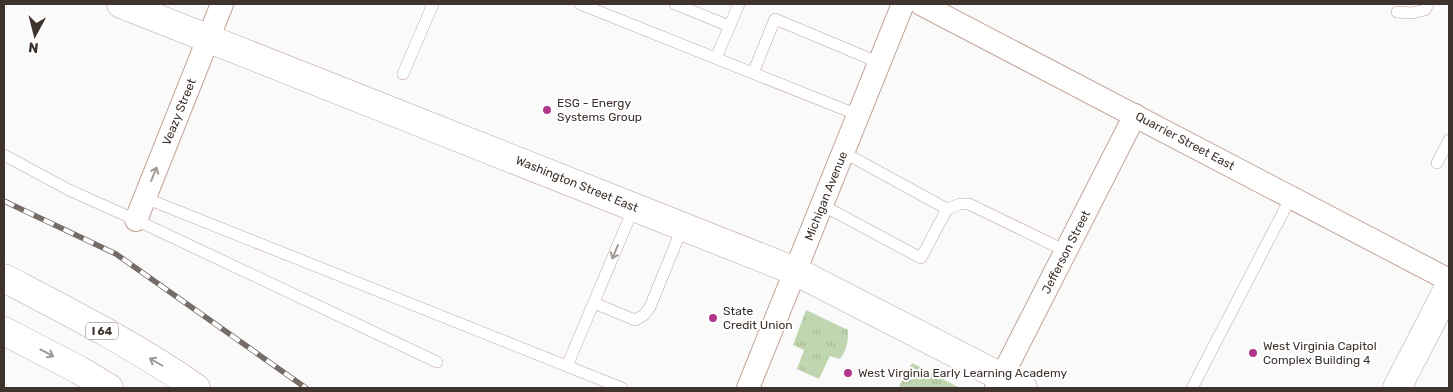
<svg xmlns="http://www.w3.org/2000/svg" width="1453" height="392" viewBox="0 0 1453 392" font-family="Rubik,sans-serif">
<style>
.park{fill:url(#park-tufts)}
.lines{fill:none;stroke-linecap:round;stroke-linejoin:round}
.lane-casing{stroke:#c2a598;stroke-width:12}
.street-casing{stroke:#c2a598;stroke-width:24}
.secondary-casing{stroke:#c2a598;stroke-width:29}
.highway-casing{stroke:#c2a598;stroke-width:29}
.lane{stroke:#fff;stroke-width:11}
.street{stroke:#fff;stroke-width:22}
.secondary{stroke:#fff;stroke-width:28}
.highway{stroke:#fff;stroke-width:28}
.rail-casing{stroke:#756c68;stroke-width:5.5}
.rail{stroke:#fff;stroke-width:4;stroke-dasharray:11;stroke-linecap:butt}
.oneway{stroke:#9f9996}
.poi-dot{fill:#b0378c;stroke:#fff;stroke-width:2}
.labels{text-anchor:middle;stroke-width:4;stroke-linejoin:round;paint-order:stroke}
.shield{fill:#fff;stroke:#79706c;stroke-width:1}
.shield-label{font-size:11px;font-weight:bold;fill:#3f332d}
.poi-label{font-size:12px;fill:#3f332d;stroke:#fff;text-anchor:start}
.street-label{font-size:12px;fill:#3f332d;stroke:#fff}
</style>
<defs>
<pattern id="park-tufts" width="24" height="20" patternUnits="userSpaceOnUse" patternTransform="scale(1.25)"><rect width="24" height="20" fill="#c0d6b0"/><path d="M3 7l-1-3M5 7V3M7 7l1-3M15 17l-1-3M17 17v-4M19 17l1-3" fill="none" stroke="#a6b898"/></pattern>
</defs>
<rect width="100%" height="100%" fill="#fafafa"/>
<!-- park -->
<g class="park">
<path d="M806,310L848,330C848,342 847,350 840,359L830,356L819,379L797,369L804,350L793,345Z"/>
<path d="M912,363L960,388H903L899,386Z"/>
</g>
<g class="lines">
<!-- lane casing -->
<g class="lane-casing">
<g id="lane">
<path d="M580,4L858,115"/>
<path d="M675,4L729,26"/>
<path d="M1397,12L1412,13L1425,10L1428,4"/>
<path d="M716,58L739,4"/>
<path d="M753,73L775,19L880,63"/>
<path d="M403,74L433,4"/>
<path d="M843,152L947,209L960,204H969L1066,251"/>
<path d="M4,155L69,190L136,220L437,362"/>
<path d="M1437,163L1449,140"/>
<path d="M145,198L622,388"/>
<path d="M822,205L921,258L947,209"/>
<path d="M594,303L635,320L644,315L650,307L683,226"/>
<path d="M567,366L634,207"/>
<path d="M1192,388L1291,197"/>
</g>
</g>
<!-- street casing -->
<g class="street-casing">
<g id="street">
<path d="M921,4L1449,280"/>
<path d="M136,220L222,4"/>
<path d="M748,388L903,4"/>
<path d="M996,388L1135,115"/>
</g>
</g>
<!-- secondary casing -->
<g class="secondary-casing">
<g id="secondary">
<path d="M121,4L795,271L1023,388"/>
<path d="M1397,388L1449,287"/>
</g>
</g>
<!-- highway casing -->
<g class="highway-casing">
<g id="highway">
<path d="M4,278C69,312 136,346 196,388"/>
<path d="M4,331L79,370L109,388"/>
</g>
</g>
<!-- lane -->
<use href="#lane" class="lane"/>
<!-- street -->
<use href="#street" class="street"/>
<!-- secondary -->
<use href="#secondary" class="secondary"/>
<!-- highway -->
<use href="#highway" class="highway"/>
<!-- rail casing -->
<g class="rail-casing">
<path id="rail" d="M4,201L116,254L306,388"/>
</g>
<!-- rail -->
<use href="#rail" class="rail"/>
</g>
<!-- one-way arrows -->
<defs><path id="oneway-shaft" d="M-6 0H5M1.5-3L5.5 0L1.5 3" fill="none" stroke-width="1.6" stroke-linecap="round" stroke-linejoin="round" transform="scale(1.25)"/></defs>
<g class="oneway">
<use href="#oneway-shaft" transform="translate(154 174) rotate(-68)"/>
<use href="#oneway-shaft" transform="translate(615 252) rotate(113)"/>
<use href="#oneway-shaft" transform="translate(47 353) rotate(28)"/>
<use href="#oneway-shaft" transform="translate(156 362) rotate(-150)"/>
</g>
<!-- markers -->
<g class="poi-dot">
<circle cx="547" cy="110" r="5"/>
<circle cx="713" cy="318" r="5"/>
<circle cx="1253" cy="353" r="5"/>
<circle cx="848" cy="373" r="5"/>
</g>
<g class="labels">
<!-- shield labels -->
<rect class="shield" x="86" y="322.5" width="32" height="17" rx="4"/>
<g class="shield-label">
<text x="102" y="335">I 64</text>
</g>
<!-- poi labels -->
<g class="poi-label">
<text x="557" y="107">ESG - Energy<tspan x="557" dy="14">Systems Group</tspan></text>
<text x="723" y="315">State<tspan x="723" dy="14">Credit Union</tspan></text>
<text x="1263" y="350">West Virginia Capitol<tspan x="1263" dy="14">Complex Building 4</tspan></text>
<text x="858" y="377">West Virginia Early Learning Academy</text>
</g>
<!-- street labels -->
<g class="street-label">
<text transform="translate(179 112) rotate(-68)" y="4">Veazy Street</text>
<text transform="translate(1185 141) rotate(28)" y="4">Quarrier Street East</text>
<text transform="translate(577 184) rotate(22)" y="4">Washington Street East</text>
<text transform="translate(826 196) rotate(-68)" y="4">Michigan Avenue</text>
<text transform="translate(1066 252) rotate(-63)" y="4">Jefferson Street</text>
</g>
</g>
<!-- border -->
<rect width="1453" height="392" fill="none" stroke="#3f332d" stroke-width="10"/>
<!-- north arrow -->
<g transform="translate(35 35) rotate(187)" stroke="#ffffff" stroke-width="4" paint-order="stroke">
<path d="M0-4L9 19L0 12L-9 19Z" fill="#3f332d"/>
<text y="-8" font-size="14" font-weight="bold" text-anchor="middle" fill="#3f332d">N</text>
</g>
</svg>
